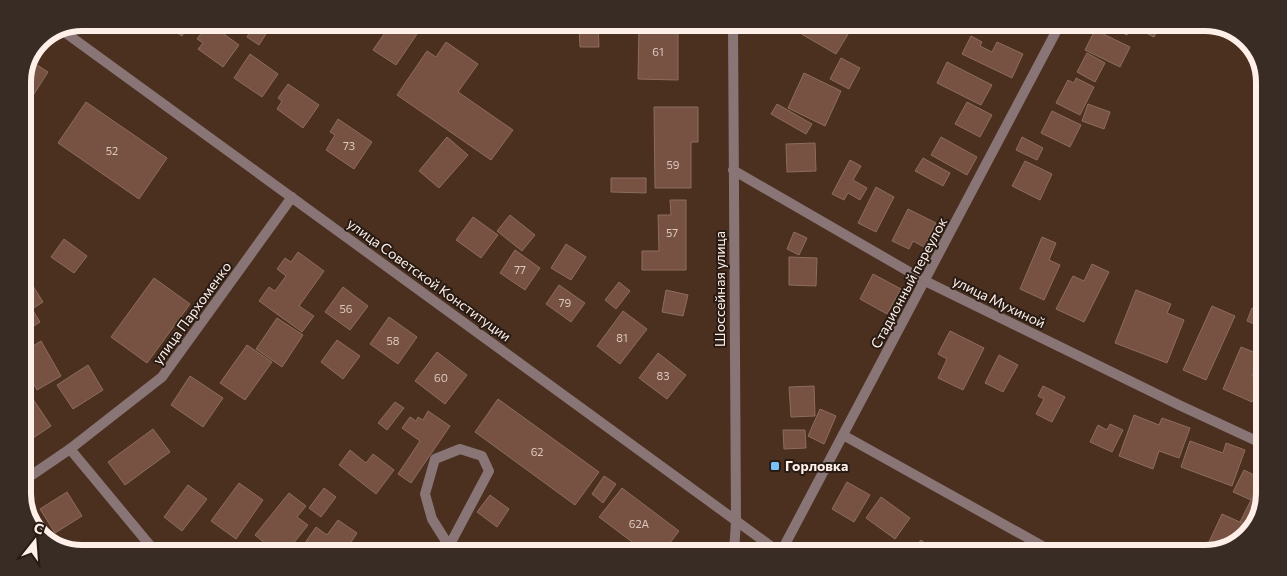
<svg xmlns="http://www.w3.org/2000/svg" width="1287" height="576" viewBox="0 0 1287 576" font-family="Commissioner,sans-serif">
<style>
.building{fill:#775242;stroke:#8d6c5e}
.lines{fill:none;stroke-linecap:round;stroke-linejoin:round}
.service{stroke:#897576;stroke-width:10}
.minor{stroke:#897576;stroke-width:10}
.tertiary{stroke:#897576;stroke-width:10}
.poi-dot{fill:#79bff8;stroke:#281b14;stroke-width:2}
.labels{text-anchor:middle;stroke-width:4;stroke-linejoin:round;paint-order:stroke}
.number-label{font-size:11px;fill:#dcc8be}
.street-label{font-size:14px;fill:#fef0e8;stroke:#281b14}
.poi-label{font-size:14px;font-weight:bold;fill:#fef0e8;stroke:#281b14;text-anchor:start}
.rim{fill:none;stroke:#fef0e8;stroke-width:6}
</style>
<rect width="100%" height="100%" fill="#4b3020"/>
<!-- building -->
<g class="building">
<path d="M162,23H190L182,36Z"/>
<path d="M209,23L239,45L223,67L198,49L203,43L197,39Z"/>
<path d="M255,23H273L259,45L247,37Z"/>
<path d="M391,24H402L417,34L396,65L373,50Z"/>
<path d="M579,25H598L599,47H580Z"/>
<path d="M639,25H686L678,26V80L638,79Z"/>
<path d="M801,25L852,26H853L836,54L798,32Z"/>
<path d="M1110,27H1131L1127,35Z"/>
<path d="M1134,27H1159L1154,37Z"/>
<path d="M1095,30L1130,47L1120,67L1085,50Z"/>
<path d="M971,36L982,42L980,46L992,52L997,42L1023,54L1012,78L962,54Z"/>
<path d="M446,42L478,64L458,92L513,130L491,160L397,95L427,51L436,57Z"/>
<path d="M1087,53L1105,63L1095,82L1077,72Z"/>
<path d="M250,54L278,74L262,97L234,78Z"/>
<path d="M841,58L860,68L849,89L830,79Z"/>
<path d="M31,61L48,72L32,97L23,92V79Z"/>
<path d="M947,62L992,85L981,105L937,83Z"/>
<path d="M804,73L841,91L825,126L788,108Z"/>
<path d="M1076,78L1094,87L1080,115L1056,103L1068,80L1074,83Z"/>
<path d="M288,84L319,105L303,128L277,109L282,101L278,98Z"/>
<path d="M86,102L167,158L139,199L58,143Z"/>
<path d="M967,102L992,115L980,137L955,124Z"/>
<path d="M777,104L812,124L806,134L771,114Z"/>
<path d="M1088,104L1110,112L1104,129L1082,121Z"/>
<path d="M654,107H698V142H691V188H655Z"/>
<path d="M1052,111L1081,125L1070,147L1041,133Z"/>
<path d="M338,119L372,142L354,169L326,150L335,135L330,132Z"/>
<path d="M447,137L468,155L439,188L419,171Z"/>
<path d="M941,137L977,157L967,175L931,155Z"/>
<path d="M1022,137L1043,148L1037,160L1016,150Z"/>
<path d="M815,143L816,171L787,172L786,144Z"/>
<path d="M923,158L950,173L943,186L915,171Z"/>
<path d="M850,160L861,166L853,180L867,188L860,200L848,193L844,200L832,194Z"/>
<path d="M1025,161L1052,174L1040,200L1012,186Z"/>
<path d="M611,178H646V193L611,192Z"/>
<path d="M876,187L894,197L876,232L858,223Z"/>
<path d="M670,200H686V270H642V251H659L658,215H671Z"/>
<path d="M908,209L936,223L924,247L913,241L909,249L892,241Z"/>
<path d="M510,215L535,235L522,251L497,231Z"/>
<path d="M473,217L498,235L481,258L456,240Z"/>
<path d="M794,232L807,238L799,255L787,249Z"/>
<path d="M1042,237L1056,243L1049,260L1060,265L1044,300L1020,289Z"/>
<path d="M64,239L87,256L74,273L51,257Z"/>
<path d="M566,244L586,257L571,280L551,268Z"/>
<path d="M515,250L540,268L525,290L500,273Z"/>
<path d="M298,252L324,271L299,306L314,316L302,332L259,301L269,287L275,291L286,276L277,269L285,258L291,262Z"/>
<path d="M789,257L817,258L816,286L789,285Z"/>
<path d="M1092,264L1109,272L1084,322L1056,309L1073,276L1084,281Z"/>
<path d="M873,274L901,289L887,314L860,299Z"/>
<path d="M28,278L43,302L32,309L40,322L26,331L23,326V282Z"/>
<path d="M154,278L190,304L147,363L111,337Z"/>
<path d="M619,282L630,291L616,309L605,300Z"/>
<path d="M559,285L585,303L571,322L546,304Z"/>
<path d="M343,287L368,306L350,330L325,312Z"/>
<path d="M666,290L688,295L683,316L662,312Z"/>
<path d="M1136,290L1171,304L1167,313L1184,320L1167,363L1115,343Z"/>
<path d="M1212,306L1235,316L1206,380L1183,370Z"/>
<path d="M1252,308L1262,312L1257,325L1247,321Z"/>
<path d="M623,311L647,329L620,364L597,346Z"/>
<path d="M389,317L417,337L398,364L370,344Z"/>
<path d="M277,318L303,335L282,367L256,349Z"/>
<path d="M950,331L984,348L963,390L938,378L947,359L938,354Z"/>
<path d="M337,340L360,356L343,379L321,362Z"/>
<path d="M41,341L61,376L37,390L23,365V352Z"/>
<path d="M247,345L272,362L245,400L220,383Z"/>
<path d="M1241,347L1261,355L1252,376L1261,380L1252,402L1223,389Z"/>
<path d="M437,352L467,375L445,404L415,381Z"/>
<path d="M658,353L686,375L667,399L639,378Z"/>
<path d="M999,355L1018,365L1003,392L985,383Z"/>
<path d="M88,365L103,390L73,409L57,385Z"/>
<path d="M190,376L223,398L203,427L171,405Z"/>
<path d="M814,386L815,416L791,417L789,387Z"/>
<path d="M1043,386L1065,397L1052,422L1036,414L1044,399L1038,396Z"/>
<path d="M25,387L51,426L24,444L23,441V389Z"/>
<path d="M498,399L599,472L575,505L475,432Z"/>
<path d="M395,402L404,408L387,430L378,423Z"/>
<path d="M820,409L836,416L824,444L808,436Z"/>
<path d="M428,411L450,426L411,483L398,474L420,441L402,428L410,417L416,421L418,417L423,420Z"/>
<path d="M1134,415L1159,425L1162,418L1190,428L1179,458L1159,451L1153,469L1119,456Z"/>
<path d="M1110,424L1123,430L1112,452L1090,442L1098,425L1107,430Z"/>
<path d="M153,429L170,452L125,485L108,462Z"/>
<path d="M783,430H805L806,448L784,449Z"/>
<path d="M1190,441L1223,453L1226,443L1245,450L1232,486L1181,467Z"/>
<path d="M350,450L366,463L373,454L394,470L376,494L339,465Z"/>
<path d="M1244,470L1256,476L1259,471L1260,472V517L1251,527L1240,522L1251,500L1233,492Z"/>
<path d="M604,476L616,484L603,503L592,494Z"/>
<path d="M847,482L870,495L854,522L832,509Z"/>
<path d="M239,483L263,500L236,539L211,521Z"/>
<path d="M188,485L207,499L182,531L164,517Z"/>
<path d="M324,488L336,497L321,517L309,508Z"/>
<path d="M622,488L679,531L664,551H644L599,517Z"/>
<path d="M67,492L82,516L55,533L40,509Z"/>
<path d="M289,493L306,506L297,517L308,525L288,550H273L255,535Z"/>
<path d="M490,495L509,509L497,527L477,512Z"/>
<path d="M881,497L910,518L895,539L866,518Z"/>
<path d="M1222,514L1251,527L1238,543L1222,548L1209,542Z"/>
<path d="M338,520L357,533L346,550H300L316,527L327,535Z"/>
<path d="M921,540L936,552H911Z"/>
</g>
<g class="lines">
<!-- service -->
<g class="service">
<path d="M843,435L1055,553"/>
<path d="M447,550L489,471L482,456L460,449L435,459L425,494L432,519L449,546"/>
</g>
<!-- minor -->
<g class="minor">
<path d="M63,31L779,552"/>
<path d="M733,170L925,281L1179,405L1261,443"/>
<path d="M70,449L153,549"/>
<path d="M23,481L70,449L162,377L292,197"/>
<path d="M781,552L1059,26"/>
</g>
<!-- tertiary -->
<path class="tertiary" d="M733,25L736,521L734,552"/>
</g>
<!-- markers -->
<rect class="poi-dot" x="770" y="461" width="10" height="10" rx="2.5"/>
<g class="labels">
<!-- number labels -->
<g class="number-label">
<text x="658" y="56">61</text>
<text x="349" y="150">73</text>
<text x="112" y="155">52</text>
<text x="673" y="169">59</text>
<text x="672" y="237">57</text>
<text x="520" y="274">77</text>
<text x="565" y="307">79</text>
<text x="346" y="313">56</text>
<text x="622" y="342">81</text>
<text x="393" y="345">58</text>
<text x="663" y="380">83</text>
<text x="441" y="382">60</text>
<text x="537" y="456">62</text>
<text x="639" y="528">62А</text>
</g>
<!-- street labels -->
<g class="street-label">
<text transform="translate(429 280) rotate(36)" y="5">улица Советской Конституции</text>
<text transform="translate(909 283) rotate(-62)" y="5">Стадионный переулок</text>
<text transform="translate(720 289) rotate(-90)" y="5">Шоссейная улица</text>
<text transform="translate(999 302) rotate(26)" y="5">улица Мухиной</text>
<text transform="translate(192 313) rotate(-54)" y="5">улица Пархоменко</text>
</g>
<!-- poi labels -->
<g class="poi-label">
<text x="785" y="471">Горловка</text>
</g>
</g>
<!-- crop -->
<path d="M0 0H1287V576H0ZM82 31H1205A51 51 0 0 1 1256 82V494A51 51 0 0 1 1205 545H82A51 51 0 0 1 31 494V82A51 51 0 0 1 82 31Z" fill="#392c25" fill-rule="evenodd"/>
<path class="rim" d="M82 31H1205A51 51 0 0 1 1256 82V494A51 51 0 0 1 1205 545H82A51 51 0 0 1 31 494V82A51 51 0 0 1 82 31Z"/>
<!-- north arrow -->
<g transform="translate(35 541) rotate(17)" stroke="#281b14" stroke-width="4" paint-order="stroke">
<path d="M0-4L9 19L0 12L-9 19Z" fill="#fef0e8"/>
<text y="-8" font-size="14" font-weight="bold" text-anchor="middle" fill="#fef0e8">С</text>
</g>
</svg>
